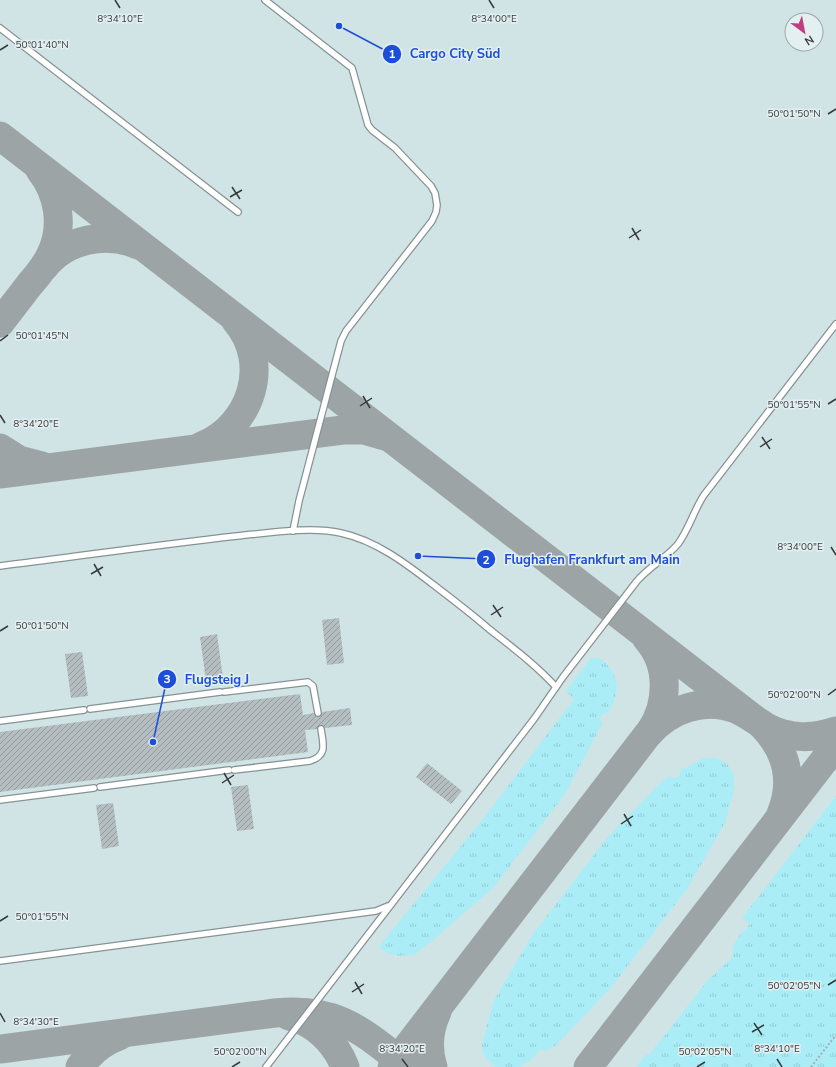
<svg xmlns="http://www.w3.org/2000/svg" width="836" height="1067" viewBox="0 0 836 1067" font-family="'Nunito Sans',sans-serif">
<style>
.built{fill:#d0e4e6;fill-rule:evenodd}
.grass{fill:url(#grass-tufts)}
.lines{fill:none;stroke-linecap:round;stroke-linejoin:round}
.taxiway{stroke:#9ca4a6;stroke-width:29}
.building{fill:url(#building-hatch)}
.service-casing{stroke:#889293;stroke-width:8}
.path{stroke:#a6afb1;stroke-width:2;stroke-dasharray:2 2;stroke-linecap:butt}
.service{stroke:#fff;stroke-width:5.5}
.ticks{fill:none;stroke:#363a3b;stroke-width:1.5}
.ticks-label{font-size:10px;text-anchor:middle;fill:#363a3b;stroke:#e4eff1;stroke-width:3;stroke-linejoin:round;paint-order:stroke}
.leader{fill:none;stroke:#1d4ed8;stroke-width:1.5}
.callout-dot{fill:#1d4ed8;stroke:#e4eff1;stroke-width:1.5}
.mark-label{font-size:12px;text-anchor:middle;font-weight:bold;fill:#fff}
.callout-label{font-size:13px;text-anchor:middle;font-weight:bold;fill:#1d4ed8;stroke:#e4eff1;stroke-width:3;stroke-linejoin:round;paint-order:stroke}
</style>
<defs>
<pattern id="grass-tufts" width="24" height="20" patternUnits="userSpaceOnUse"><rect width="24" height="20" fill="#aaedf6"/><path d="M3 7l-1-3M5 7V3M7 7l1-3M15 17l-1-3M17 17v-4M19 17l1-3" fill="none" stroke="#93ccd4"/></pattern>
<pattern id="building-hatch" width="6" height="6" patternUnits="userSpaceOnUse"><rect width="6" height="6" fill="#b4bec0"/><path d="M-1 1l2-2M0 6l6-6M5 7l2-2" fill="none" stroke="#939b9d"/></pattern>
</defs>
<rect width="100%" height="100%" fill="#e4eff1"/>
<!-- built -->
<path class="built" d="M0,0H836V1067H0ZM792,20H816V44H792Z"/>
<!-- grass -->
<g class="grass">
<path d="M591,658H600C620,675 621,689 609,712L602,715L600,718L602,724L565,794L493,888L433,940L415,954L400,956L389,954L379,947L385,939L483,819L574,699L566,691Z"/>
<path d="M704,758H716L724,762L728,765L734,775V790L725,823L687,889L609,990L555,1046L546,1051L540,1050L537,1052L535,1057L519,1067H496L487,1060L483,1053L482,1045L493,1002L533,934L607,838L662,781L669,777L677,778L679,776L681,770Z"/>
<path d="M836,796V1067H638L637,1066L646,1054L649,1055L709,979L732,958L733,946L739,936L750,924L742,918Z"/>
</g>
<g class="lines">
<!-- taxiway -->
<g class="taxiway">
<path d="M0,136L754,719"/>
<path d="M44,267C66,239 106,231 138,245"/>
<path d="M0,323C10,310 20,297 30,284C38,275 46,265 51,254C64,227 59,194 40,170"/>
<path d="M202,446C251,426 272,364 236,321"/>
<path d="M0,448L19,460L42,466"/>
<path d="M0,474L343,430H364L385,436"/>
<path d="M647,639C670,665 669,704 650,732"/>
<path d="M761,724C786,749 795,780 781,814"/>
<path d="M289,1016C314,1021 336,1043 345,1067"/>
<path d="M0,1049L275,1013C337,1006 363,1032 408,1067"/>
<path d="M80,1067C90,1052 103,1042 119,1036"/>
<path d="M392,1067L648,734C670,709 704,697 736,709C748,714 757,722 768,728C789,739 814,739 836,731"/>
<path d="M433,1067C427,1048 429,1029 437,1012"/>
<path d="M588,1067L836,745"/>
</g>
</g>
<!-- building -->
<g class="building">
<path d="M339,618L344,663L327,665L322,620Z"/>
<path d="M217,634L223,678L206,681L200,637Z"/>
<path d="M82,652L88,696L71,698L65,654Z"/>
<path d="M300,694L303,715L314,713L315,716L318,717L321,716L322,712L350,708L352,725L325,728L321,725L318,726L317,729L305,730L308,752L0,792V732Z"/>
<path d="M427,763L462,791L451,804L416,777Z"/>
<path d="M248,785L254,829L237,831L231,787Z"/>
<path d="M113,803L119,846L102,849L96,805Z"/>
</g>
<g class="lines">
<!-- service casing -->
<g class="service-casing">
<g id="service">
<path d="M265,0L352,68L368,125L372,130L395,148L431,186L435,193L437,205L436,212L432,221L346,331L341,341L299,501L293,531"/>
<path d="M0,28L238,212"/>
<path d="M0,566C79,556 158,545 237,536C267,533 312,526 341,533C378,541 409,566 439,589C456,602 473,615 489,629C512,647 536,665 556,687"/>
<path d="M224,692L308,682L313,686L318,713"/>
<path d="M90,709L220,692"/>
<path d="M0,721L84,710"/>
<path d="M234,770L310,761C328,755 323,744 321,729"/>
<path d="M100,787L229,770"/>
<path d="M0,800L94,788"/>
<path d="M0,961L376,911L388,906"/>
<path d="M266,1067L534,719L563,677L637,581C649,567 666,558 678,544C689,529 694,510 704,495L836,324"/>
</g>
</g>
<!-- path -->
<path class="path" d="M811,1067L836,1035"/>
<!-- service -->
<use href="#service" class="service"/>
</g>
<!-- ticks -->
<path class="ticks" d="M115,0L120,8M489,0L494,8M0,50L8,45M828,114L836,109M232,187L240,199M230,197L242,190M632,228L639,240M629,238L641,230M0,341L8,335M363,396L370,408M828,404L836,399M360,406L372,398M0,415L5,423M762,437L770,449M760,447L772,439M831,547L836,555M94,564L101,576M91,574L103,567M493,605L501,617M491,615L503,607M0,631L8,626M828,695L836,689M224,773L231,785M222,783L234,775M624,814L631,826M621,824L633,816M0,921L8,916M355,982L362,994M828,985L836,980M352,992L364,984M0,1013L5,1022M754,1023L762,1035M752,1032L764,1025M402,1059L408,1067M777,1059L782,1067M232,1067L240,1062M697,1067L705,1062"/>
<g class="ticks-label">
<text x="120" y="22">8°34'10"E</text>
<text x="494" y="22">8°34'00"E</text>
<text x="42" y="48">50°01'40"N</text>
<text x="794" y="117">50°01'50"N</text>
<text x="42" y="339">50°01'45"N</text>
<text x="794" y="408">50°01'55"N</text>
<text x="36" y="427">8°34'20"E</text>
<text x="800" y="550">8°34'00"E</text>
<text x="42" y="629">50°01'50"N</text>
<text x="794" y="698">50°02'00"N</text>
<text x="42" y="920">50°01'55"N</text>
<text x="794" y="989">50°02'05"N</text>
<text x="36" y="1025">8°34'30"E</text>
<text x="402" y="1052">8°34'20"E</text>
<text x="777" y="1052">8°34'10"E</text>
<text x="240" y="1055">50°02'00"N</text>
<text x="705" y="1055">50°02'05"N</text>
</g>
<!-- callouts -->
<path class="leader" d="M339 26L392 54M418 556L486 559M153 742L167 679"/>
<g class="callout-dot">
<circle cx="339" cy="26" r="4"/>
<circle cx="418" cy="556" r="4"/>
<circle cx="153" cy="742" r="4"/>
<circle cx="392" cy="54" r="10"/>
<circle cx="486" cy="559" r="10"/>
<circle cx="167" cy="679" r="10"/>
</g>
<g class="mark-label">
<text x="392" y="58">1</text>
<text x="486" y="564">2</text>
<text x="167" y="683">3</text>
</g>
<g class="callout-label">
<text x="455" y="58">Cargo City Süd</text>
<text x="592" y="564">Flughafen Frankfurt am Main</text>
<text x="217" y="684">Flugsteig J</text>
</g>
<!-- north arrow -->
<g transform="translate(804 32) rotate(148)"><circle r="19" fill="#e4eff1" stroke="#9ea7a8"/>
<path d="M0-3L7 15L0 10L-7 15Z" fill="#c33c7b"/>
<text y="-6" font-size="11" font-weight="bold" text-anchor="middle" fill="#363a3b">N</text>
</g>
</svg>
